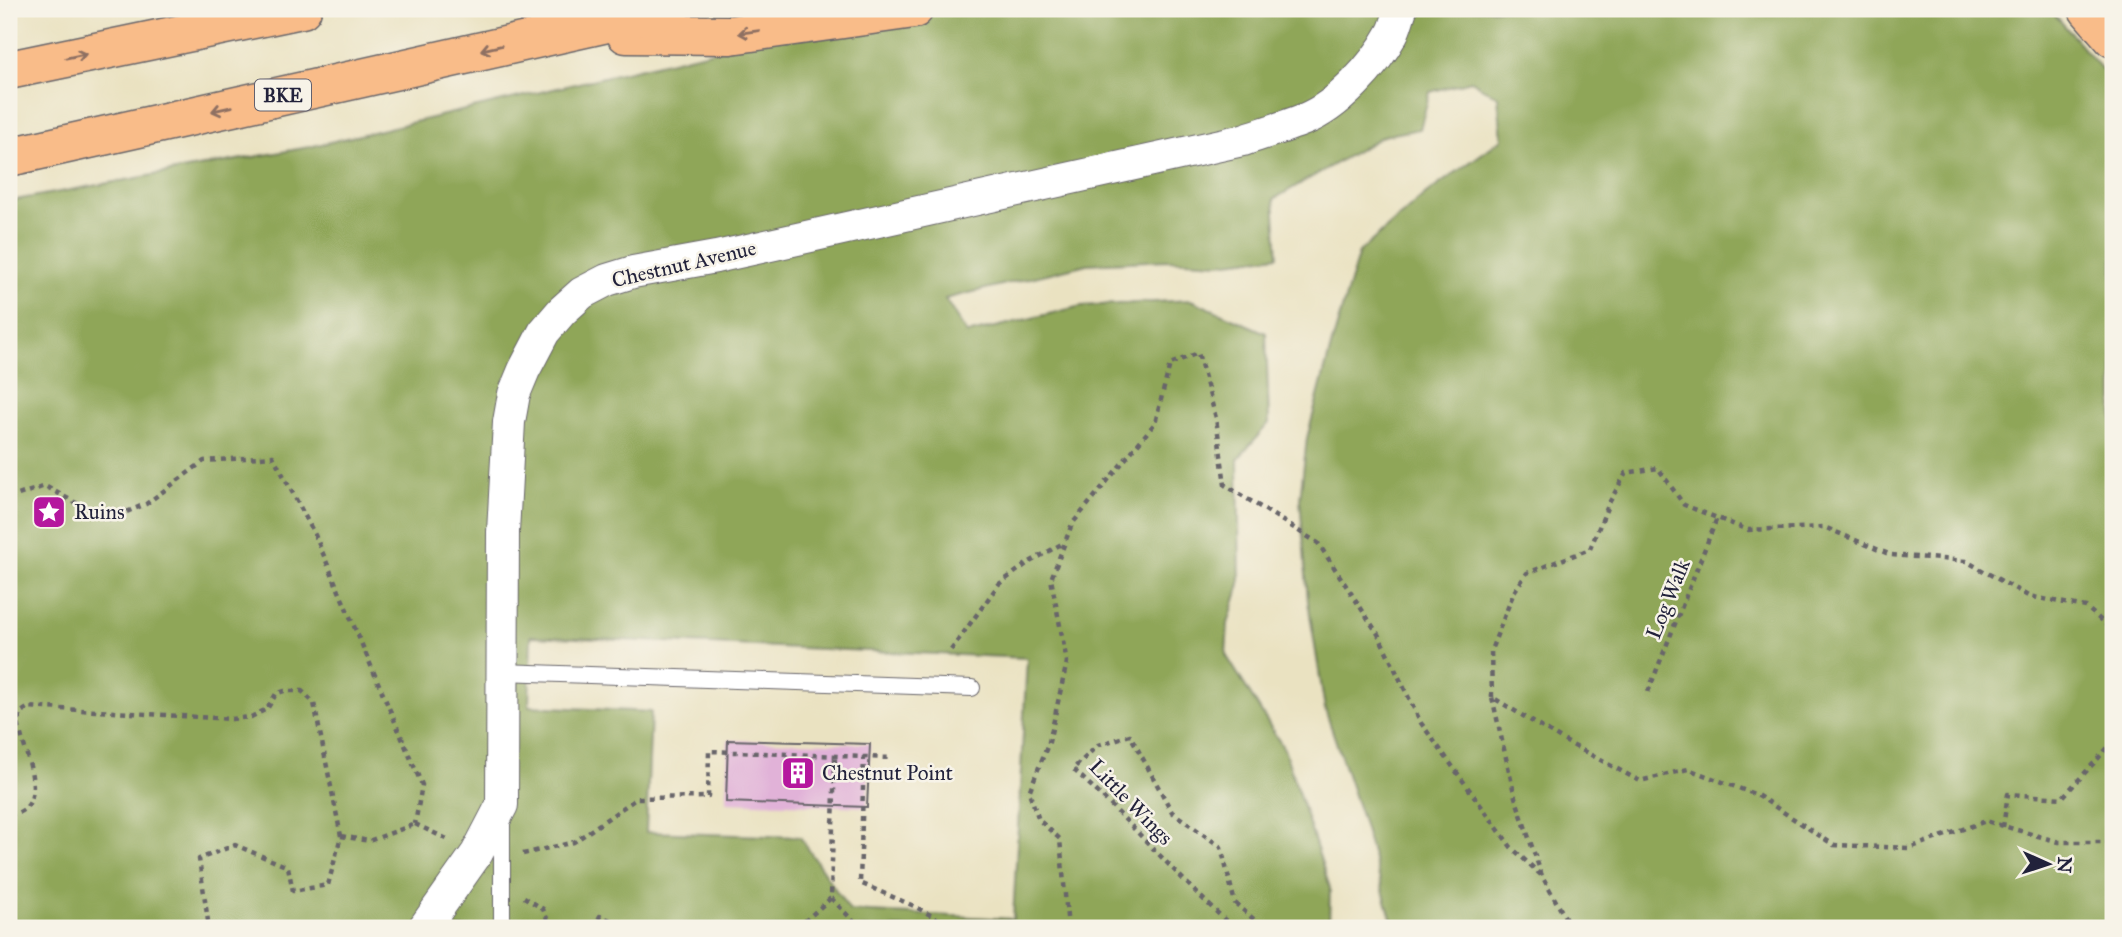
<svg xmlns="http://www.w3.org/2000/svg" width="2122" height="937" viewBox="0 0 2122 937" font-family="'IM FELL Great Primer',serif">
<style>
.forest{fill:#8fa658;stroke:#58644a;stroke-width:2;fill-rule:evenodd}
.building{fill:#e1b2d8}
.lines{fill:none;stroke-linecap:round;stroke-linejoin:round}
.service-casing{stroke:#68656a;stroke-width:18}
.minor-casing{stroke:#68656a;stroke-width:34}
.motorway-casing{stroke:#68656a;stroke-width:41}
.path{stroke:#68656a;stroke-width:4.5;stroke-dasharray:5 5;stroke-linecap:butt}
.service{stroke:#fff;stroke-width:16}
.minor{stroke:#fff;stroke-width:32}
.motorway{stroke:#f9bc89;stroke-width:38}
.oneway{stroke:#8e6f62}
.labels{text-anchor:middle;stroke-width:5;stroke-linejoin:round;paint-order:stroke}
.shield{fill:#f7f3e8;stroke:#62616f;stroke-width:2}
.shield-label{font-size:19px;font-weight:bold;fill:#22223b}
.street-label{font-size:21px;fill:#22223b;stroke:#f7f3e8}
.poi-label{font-size:21px;fill:#22223b;stroke:#f7f3e8;text-anchor:start}
</style>
<rect width="100%" height="100%" fill="#f7f3e8"/>
<filter id="ink" filterUnits="userSpaceOnUse"><feTurbulence type="fractalNoise" baseFrequency=".0143" numOctaves="2"/><feDisplacementMap in="SourceGraphic" scale="14" xChannelSelector="R" yChannelSelector="G"/><feConvolveMatrix kernelMatrix="1 2 1 2 8 2 1 2 1" color-interpolation-filters="sRGB"/></filter>
<filter id="wash" filterUnits="userSpaceOnUse"><feTurbulence type="fractalNoise" baseFrequency=".00686" numOctaves="4" result="noise"/><feDisplacementMap in="SourceGraphic" scale="28" xChannelSelector="R" yChannelSelector="G"/><feGaussianBlur stdDeviation="1.57" result="paint"/><feColorMatrix in="noise" values="0 0 0 0 0 0 0 0 0 0 0 0 0 0 0 0 0 1.4 0 .05"/><feComposite in="paint" operator="in"/></filter>
<g filter="url(#wash)">
<rect width="100%" height="100%" fill="#eae2c1"/>
<!-- forest -->
<path class="forest" d="M890,9H2050L2113,82V928H1394L1361,816L1325,709L1308,602L1300,499L1307,438L1332,343L1359,252L1426,194L1502,139L1498,97L1471,81L1430,92L1420,129L1383,136L1274,199L1278,256L1219,263L1168,260L1087,264L945,299L967,334L1081,306L1191,300L1266,333L1269,423L1238,459L1240,584L1228,624L1226,655L1284,749L1330,888L1329,928H9V201L309,147ZM531,636L1027,658L1013,919L850,911L800,837L646,832L651,712L529,706Z"/>
<g id="blocks">
<!-- building -->
<path class="building" d="M728,740L870,744L867,807L726,802Z"/>
</g>
</g>
<g filter="url(#ink)">
<use href="#blocks" fill-opacity="0" stroke="#68656a" stroke-width="2"/>
<g class="lines">
<!-- service casing -->
<g class="service-casing">
<g id="service">
<path d="M502,672L972,688"/>
<path d="M502,818V928"/>
</g>
</g>
<!-- minor casing -->
<g class="minor-casing">
<path id="minor" d="M424,928L477,853L502,805L503,532L509,422L514,394L524,370L544,332L562,311L582,293L607,280L633,272L716,257L1243,140C1264,133 1285,127 1305,119C1338,106 1375,65 1392,34C1396,27 1398,17 1401,9"/>
</g>
<!-- motorway casing -->
<g class="motorway-casing">
<g id="motorway">
<path d="M2088,9L2113,38"/>
<path d="M626,34L730,35L914,9"/>
<path d="M9,70L302,9"/>
<path d="M9,157L670,9"/>
</g>
</g>
<!-- path -->
<g class="path">
<path d="M9,498L45,486L107,520L146,504L204,461L273,456L315,535L422,785L415,824"/>
<path d="M951,650L999,584L1028,563L1065,542"/>
<path d="M1648,692L1717,518"/>
<path d="M1492,697L1491,650L1514,592L1527,573L1590,549L1609,503L1626,473L1658,468L1684,505L1748,530L1824,527L1891,555L1966,561L2028,596L2086,607L2113,631"/>
<path d="M864,756L860,883L914,906L954,928"/>
<path d="M9,815C55,808 21,748 18,721L21,712L29,707L232,719L251,717L267,709L276,694L284,691H302L314,703L341,836L328,885L293,891L288,867L235,845L199,859L209,928"/>
<path d="M415,824L449,840"/>
<path d="M2003,827L2008,794L2062,798L2113,742"/>
<path d="M341,836L369,841L415,824"/>
<path d="M523,854L574,842L637,798L708,797L709,751L891,758"/>
<path d="M524,897L543,909L551,928"/>
<path d="M831,898L860,928"/>
<path d="M594,928L600,916L620,924L621,928"/>
<path d="M797,928L831,898L835,755"/>
<path d="M1068,928L1060,839L1039,820L1029,792L1049,742L1067,662L1051,579L1072,524L1155,423L1170,364L1198,353L1216,418L1225,485L1318,543L1378,634L1421,723L1511,847L1542,876"/>
<path d="M1234,928C1178,878 1129,820 1073,769L1098,745L1130,735L1172,812L1221,847L1235,903L1264,928"/>
<path d="M1571,928L1542,876L1515,797L1492,697L1561,739L1640,781L1688,769L1757,795L1834,845L1909,848L1986,821L2059,842H2113"/>
</g>
<!-- service -->
<use href="#service" class="service"/>
<!-- minor -->
<use href="#minor" class="minor"/>
<!-- motorway -->
<use href="#motorway" class="motorway"/>
</g>
<!-- one-way arrows -->
<defs><path id="oneway-shaft" d="M-6 0H5M1.5-3L5.5 0L1.5 3" fill="none" stroke-width="1.6" stroke-linecap="round" stroke-linejoin="round" transform="scale(1.75)"/></defs>
<g class="oneway">
<use href="#oneway-shaft" transform="translate(749 32) rotate(172)"/>
<use href="#oneway-shaft" transform="translate(491 48) rotate(167)"/>
<use href="#oneway-shaft" transform="translate(76 56) rotate(-12)"/>
<use href="#oneway-shaft" transform="translate(222 109) rotate(167)"/>
</g>
</g>
<!-- icons -->
<defs>
<g id="sight-square" transform="scale(1.75)"><rect x="-9" y="-9" width="18" height="18" rx="4" fill="#b5179e" stroke="#f7f3e8"/><path d="M0-6L1.8-2.2L6-1.7L2.9 1.2L3.7 5.4L0 3.3L-3.7 5.4L-2.9 1.2L-6-1.7L-1.8-2.2Z" fill="#fff"/></g>
<g id="building-square" transform="scale(1.75)"><rect x="-9" y="-9" width="18" height="18" rx="4" fill="#b5179e" stroke="#f7f3e8"/><path d="M-4-6H4V6H1V3H-1V6H-4ZM-2.5-4.3h1.7v1.8h-1.7ZM.8-4.3h1.7v1.8H.8ZM-2.5-1h1.7V.8h-1.7ZM.8-1h1.7V.8H.8Z" fill="#fff"/></g>
</defs>
<g fill-rule="evenodd">
<use href="#sight-square" x="49" y="512"/>
<use href="#building-square" x="798" y="773"/>
</g>
<g class="labels">
<!-- shield labels -->
<rect class="shield" x="255" y="79.5" width="56" height="31" rx="5"/>
<g class="shield-label">
<text x="283" y="102">BKE</text>
</g>
<!-- street labels -->
<g class="street-label">
<text transform="translate(684 264) rotate(-13)" y="7">Chestnut Avenue</text>
<text transform="translate(1668 599) rotate(-68)" y="7">Log Walk</text>
<text transform="translate(1131 802) rotate(46)" y="7">Little Wings</text>
</g>
<!-- poi labels -->
<g class="poi-label">
<text x="74" y="519">Ruins</text>
<text x="822" y="780">Chestnut Point</text>
</g>
</g>
<!-- margin -->
<rect width="2122" height="937" fill="none" stroke="#f7f3e8" stroke-width="35"/>
<!-- north arrow -->
<g transform="translate(2048 864) rotate(93)" stroke="#f7f3e8" stroke-width="5" paint-order="stroke">
<path d="M0-5L12 26L0 18L-12 26Z" fill="#22223b"/>
<text y="-10" font-size="19" font-weight="bold" text-anchor="middle" fill="#22223b">N</text>
</g>
</svg>
